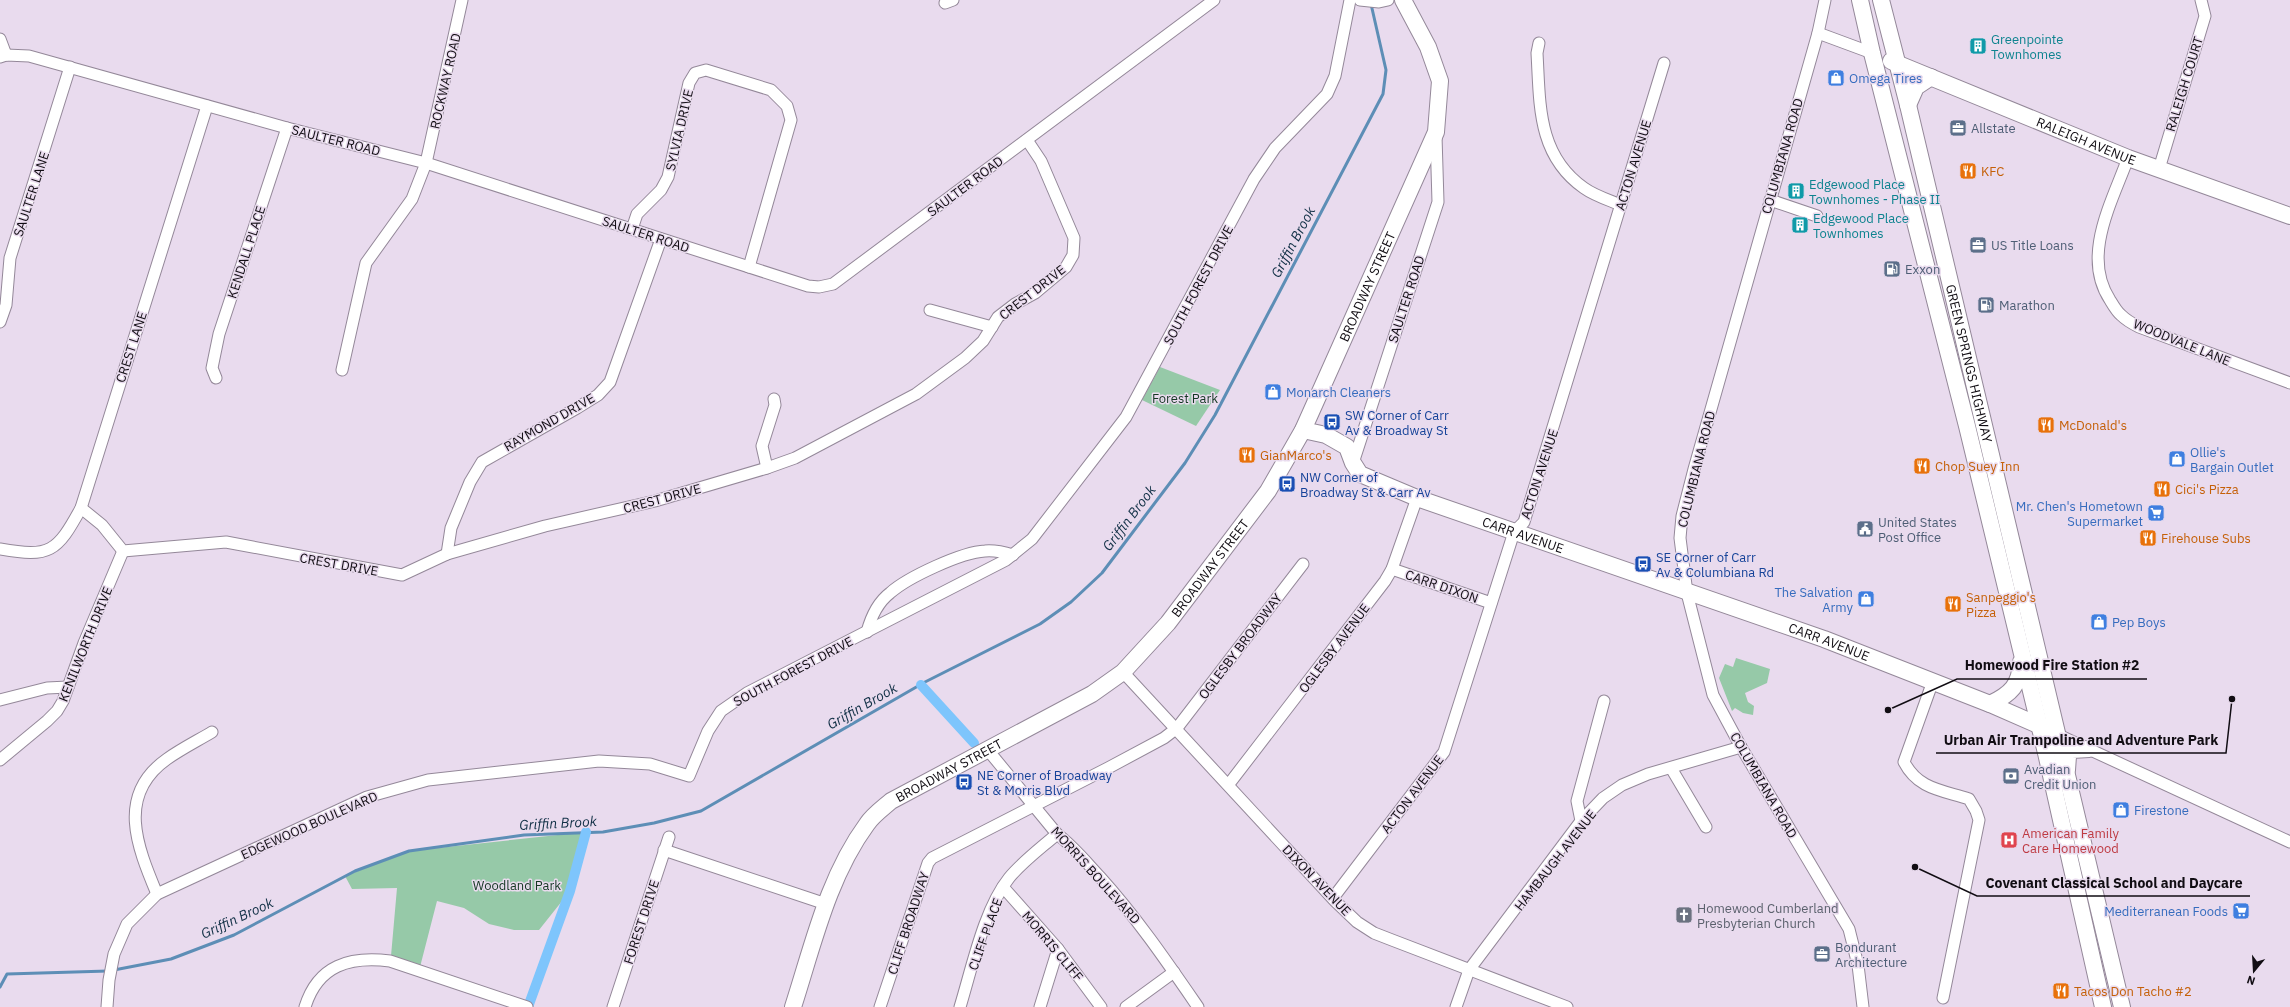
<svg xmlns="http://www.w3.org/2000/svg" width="2290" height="1007" viewBox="0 0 2290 1007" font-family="'IBM Plex Sans',sans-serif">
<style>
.green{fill:#96c9a8}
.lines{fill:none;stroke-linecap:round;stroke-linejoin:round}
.stream{stroke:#5d8eb6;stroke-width:3}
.canal{stroke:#7ec5fc;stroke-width:10}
.street-casing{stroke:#948899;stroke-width:13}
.secondary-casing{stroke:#948899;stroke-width:18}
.street{stroke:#fff;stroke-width:11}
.secondary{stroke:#fff;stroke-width:16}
.labels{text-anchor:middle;stroke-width:3;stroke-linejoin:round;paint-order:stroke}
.culture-label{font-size:13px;fill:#0d838f;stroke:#e9dbee;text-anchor:start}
.shop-label{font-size:13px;fill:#366cbe;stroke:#e9dbee;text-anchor:start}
.street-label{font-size:13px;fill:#110d13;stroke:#e9dbee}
.service-label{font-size:13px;fill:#4e5e75;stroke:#e9dbee;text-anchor:start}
.food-label{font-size:13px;fill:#c56008;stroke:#e9dbee;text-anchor:start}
.park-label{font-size:13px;fill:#143723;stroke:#e9dbee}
.transit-label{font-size:13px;fill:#164399;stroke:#e9dbee;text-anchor:start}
.health-label{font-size:13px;fill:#be3a42;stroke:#e9dbee;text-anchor:start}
.worship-label{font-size:13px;fill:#5b616d;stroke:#e9dbee;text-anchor:start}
.water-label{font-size:14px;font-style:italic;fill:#102f45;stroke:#e9dbee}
.leader{fill:none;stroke:#110d13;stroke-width:1.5}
.callout-dot{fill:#110d13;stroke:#e9dbee;stroke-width:1.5}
.callout-label{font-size:14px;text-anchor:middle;font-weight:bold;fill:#110d13;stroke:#e9dbee;stroke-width:3;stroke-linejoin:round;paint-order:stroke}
</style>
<rect width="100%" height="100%" fill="#e9dbee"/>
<!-- green -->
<g class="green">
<path d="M1160,367L1220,390L1196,426L1142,400Z"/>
<path d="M1736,658L1770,669L1767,683L1745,693L1748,702L1754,706L1753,715L1743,713L1735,708L1732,711L1719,678L1725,664L1733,667Z"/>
<path d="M586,832L570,891L539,930H514L489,924L464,908L437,901L420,967L391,956L397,888L352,889L345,876L409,851Z"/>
</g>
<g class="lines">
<!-- stream -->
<g class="stream">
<path d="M114,970L171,959L234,935L355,871L409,851L524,835L603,832L654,823L701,811L925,682L1040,624L1071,602L1102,573L1185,463L1215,415L1383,94L1386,70L1371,4"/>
<path d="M0,987L7,974L108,971"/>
</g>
<!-- canal -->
<g class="canal">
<path d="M921,685L974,743"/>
<path d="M528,1007L570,891L586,832"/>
</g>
<!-- street casing -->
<g class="street-casing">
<g id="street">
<path d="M1360,0L1379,2L1388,0"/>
<path d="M1825,0L1818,33L1694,469L1682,516L1680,538L1687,593L1713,695L1741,747L1849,929L1858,965L1863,1007"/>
<path d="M945,3L953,0"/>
<path d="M1818,33L1872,53"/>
<path d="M0,39L6,55"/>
<path d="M1539,43L1537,53C1540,104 1537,155 1584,188C1595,196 1609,200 1621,205"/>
<path d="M0,57L6,55L29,56L287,128L426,163L808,286L819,287L833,284L1214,0"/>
<path d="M2128,158C2112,202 2081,256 2110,300C2113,305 2117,312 2121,315C2126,320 2133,324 2139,327L2290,383"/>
<path d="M2159,169L2205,16L2201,0"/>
<path d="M1770,200L1817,216"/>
<path d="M632,229L637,214L661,190L668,177L689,83L695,73L706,70L771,90L787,106L791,120L749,267"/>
<path d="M930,310L992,327"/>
<path d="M0,322L6,305L10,258L70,67"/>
<path d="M342,370L366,263L412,199L426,163L462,0"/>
<path d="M216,378L212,368L219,334L287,128"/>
<path d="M1353,463L1438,202L1436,136"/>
<path d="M767,468L762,446L775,405L774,399"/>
<path d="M81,508L102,525L123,551L226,542L402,575L447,554L545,526L655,501L767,468L795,458L916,394L965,358L983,341L998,317L1015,304L1035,293L1066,267L1073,255L1074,238L1041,161L1027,140"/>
<path d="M0,549C50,558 57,552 81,508L207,106"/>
<path d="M447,554L451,528L470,482L482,462L577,408L598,395L610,382L661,239"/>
<path d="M1392,569L1491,603"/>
<path d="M867,632C871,617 877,603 890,593C908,577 962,552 985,551C995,550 1003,552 1013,555"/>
<path d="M1123,672L1335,901L1357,922L1374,933L1392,940L1567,1007"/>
<path d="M1933,681L1904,762C1918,789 1941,790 1969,799L1976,811L1979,820L1943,998"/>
<path d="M0,700L47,688L68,687"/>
<path d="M2056,734L2290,842"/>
<path d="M987,749L1057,834C1073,846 1086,862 1100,877C1137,918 1167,962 1198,1007"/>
<path d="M0,760L47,721L57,711L63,701L84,643L123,551"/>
<path d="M1671,768L1706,827"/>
<path d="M1229,784L1385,581L1392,569L1417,498"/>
<path d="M1581,821L1577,801L1604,701"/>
<path d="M664,850L826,904"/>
<path d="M1003,887L1058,949L1101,1007"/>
<path d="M157,894C137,846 116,795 167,759C181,749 197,741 212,732"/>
<path d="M1333,898L1444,752L1514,532L1524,522L1664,63"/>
<path d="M107,1007L109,980L114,954L127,924L157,894L367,797L428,780L599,761L650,764L689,776L708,731L721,711L747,693L1006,560L1032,539L1126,417L1254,179L1275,148L1327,94L1335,76L1350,0"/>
<path d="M305,1007C318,965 350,956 390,961L527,1007"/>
<path d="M613,1007L669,837"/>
<path d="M880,1007L928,863L932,858L1108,768L1164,738L1177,728L1303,564"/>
<path d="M960,1007C972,968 984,909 1009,878C1022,862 1041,848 1057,834"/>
<path d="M1040,1007L1058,949"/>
<path d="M1126,1007L1174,972"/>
<path d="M1456,1007L1469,970L1581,821L1603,798L1622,785L1648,774L1741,747"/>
</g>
</g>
<!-- secondary casing -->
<g class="secondary-casing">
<g id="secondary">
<path d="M1860,0L1872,53L1967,426L2046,753L2103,1007"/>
<path id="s1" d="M1881,0L1908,105L2122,1007"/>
<path id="s2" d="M1891,61L2128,158L2290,216"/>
<path d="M1908,105L1916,87L1931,77"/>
<path id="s3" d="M1303,430L1326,435L1347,447L1353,463L1360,474L1417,498L1824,639L1990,704L2045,728"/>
<path d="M1990,704C2011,694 2020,685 2021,662"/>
<path d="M2067,770L2068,756L2072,750L2089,749"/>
<path id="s4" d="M793,1007C813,945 828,877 867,824C873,815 883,808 891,801L1092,694L1123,672L1168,623L1268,491L1303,430L1436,132L1440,81L1428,47L1403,0"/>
</g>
</g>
<!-- street -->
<use href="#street" class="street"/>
<!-- secondary -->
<use href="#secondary" class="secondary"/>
</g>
<!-- icons -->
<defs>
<g id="building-square" transform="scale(0.9)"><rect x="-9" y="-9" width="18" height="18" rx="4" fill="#0f9aa8" stroke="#e9dbee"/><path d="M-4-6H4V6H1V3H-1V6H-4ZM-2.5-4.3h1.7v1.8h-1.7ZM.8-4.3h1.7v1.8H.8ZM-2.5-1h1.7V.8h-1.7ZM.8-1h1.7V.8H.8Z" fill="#fff"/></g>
<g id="shop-square" transform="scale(0.9)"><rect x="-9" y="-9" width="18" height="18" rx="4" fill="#3f7fe0" stroke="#e9dbee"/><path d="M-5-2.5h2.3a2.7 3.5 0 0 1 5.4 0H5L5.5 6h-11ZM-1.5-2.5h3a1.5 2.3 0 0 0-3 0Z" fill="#fff"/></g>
<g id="office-square" transform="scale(0.9)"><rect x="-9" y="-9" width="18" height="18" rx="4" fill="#5c6f8a" stroke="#e9dbee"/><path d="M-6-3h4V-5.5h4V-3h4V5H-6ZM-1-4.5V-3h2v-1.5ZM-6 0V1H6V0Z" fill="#fff"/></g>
<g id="restaurant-square" transform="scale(0.9)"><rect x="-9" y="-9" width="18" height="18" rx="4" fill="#e8710a" stroke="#e9dbee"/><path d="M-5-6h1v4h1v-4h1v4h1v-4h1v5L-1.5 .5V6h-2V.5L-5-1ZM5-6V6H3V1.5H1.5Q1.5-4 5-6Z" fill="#fff"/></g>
<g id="fuel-square" transform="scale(0.9)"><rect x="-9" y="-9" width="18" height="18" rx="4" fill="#5c6f8a" stroke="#e9dbee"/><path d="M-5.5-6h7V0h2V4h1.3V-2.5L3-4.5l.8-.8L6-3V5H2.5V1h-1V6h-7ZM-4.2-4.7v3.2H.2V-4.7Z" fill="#fff"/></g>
<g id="bus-square" transform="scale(0.9)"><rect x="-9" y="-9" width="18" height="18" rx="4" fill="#1a4fb4" stroke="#e9dbee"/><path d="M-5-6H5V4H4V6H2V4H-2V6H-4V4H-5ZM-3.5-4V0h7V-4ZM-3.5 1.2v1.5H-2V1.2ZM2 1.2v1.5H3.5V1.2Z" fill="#fff"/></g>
<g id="supermarket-square" transform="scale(0.9)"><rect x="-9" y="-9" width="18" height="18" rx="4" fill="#3f7fe0" stroke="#e9dbee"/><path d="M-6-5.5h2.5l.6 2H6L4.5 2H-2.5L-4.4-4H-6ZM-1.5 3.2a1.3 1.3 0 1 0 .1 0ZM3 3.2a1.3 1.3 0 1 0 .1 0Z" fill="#fff"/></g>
<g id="civic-square" transform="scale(0.9)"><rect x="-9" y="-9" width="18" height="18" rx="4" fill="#5c6f8a" stroke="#e9dbee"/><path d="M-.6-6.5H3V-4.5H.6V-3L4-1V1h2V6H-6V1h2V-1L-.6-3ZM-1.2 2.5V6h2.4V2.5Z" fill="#fff"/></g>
<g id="bank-square" transform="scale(0.9)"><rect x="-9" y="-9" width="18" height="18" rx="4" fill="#5c6f8a" stroke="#e9dbee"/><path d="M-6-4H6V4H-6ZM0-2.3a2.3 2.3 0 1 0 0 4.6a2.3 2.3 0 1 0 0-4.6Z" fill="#fff"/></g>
<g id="hospital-square" transform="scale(0.9)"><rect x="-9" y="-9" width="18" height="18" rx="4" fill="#e0444e" stroke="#e9dbee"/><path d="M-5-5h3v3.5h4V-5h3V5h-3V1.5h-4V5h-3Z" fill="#fff"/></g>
<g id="church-square" transform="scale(0.9)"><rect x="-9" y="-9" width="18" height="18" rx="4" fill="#6b7280" stroke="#e9dbee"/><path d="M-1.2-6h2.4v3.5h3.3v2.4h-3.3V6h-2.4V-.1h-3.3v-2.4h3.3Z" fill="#fff"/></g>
</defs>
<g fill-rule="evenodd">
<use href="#building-square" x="1978" y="46"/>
<use href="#shop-square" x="1836" y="78"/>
<use href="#office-square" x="1958" y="128"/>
<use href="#restaurant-square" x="1968" y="171"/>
<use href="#building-square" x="1796" y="191"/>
<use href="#building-square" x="1800" y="225"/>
<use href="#office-square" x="1978" y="245"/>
<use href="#fuel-square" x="1892" y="269"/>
<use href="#fuel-square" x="1986" y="305"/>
<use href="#shop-square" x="1273" y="392"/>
<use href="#bus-square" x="1332" y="422"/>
<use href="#restaurant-square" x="2046" y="425"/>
<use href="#restaurant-square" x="1247" y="455"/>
<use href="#shop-square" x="2177" y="459"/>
<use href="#restaurant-square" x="1922" y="466"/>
<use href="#bus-square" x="1287" y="484"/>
<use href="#restaurant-square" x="2162" y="489"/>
<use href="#supermarket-square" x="2156" y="513"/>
<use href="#civic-square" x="1865" y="529"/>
<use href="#restaurant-square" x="2148" y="538"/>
<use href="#bus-square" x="1643" y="564"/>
<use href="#shop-square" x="1866" y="599"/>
<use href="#restaurant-square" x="1953" y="604"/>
<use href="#shop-square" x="2099" y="622"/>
<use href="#bank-square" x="2011" y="776"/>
<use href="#bus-square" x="964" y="782"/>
<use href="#shop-square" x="2121" y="810"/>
<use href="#hospital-square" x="2009" y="840"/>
<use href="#supermarket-square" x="2241" y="911"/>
<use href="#church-square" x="1684" y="915"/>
<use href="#office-square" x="1822" y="954"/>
<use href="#restaurant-square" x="2061" y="991"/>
</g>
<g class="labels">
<!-- culture labels -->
<g class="culture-label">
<text x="1991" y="44">Greenpointe<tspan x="1991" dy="15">Townhomes</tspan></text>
<text x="1809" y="189">Edgewood Place<tspan x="1809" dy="15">Townhomes - Phase II</tspan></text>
<text x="1813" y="223">Edgewood Place<tspan x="1813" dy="15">Townhomes</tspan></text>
</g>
<!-- shop labels -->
<g class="shop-label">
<text x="1849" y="83">Omega Tires</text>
<text x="1286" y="397">Monarch Cleaners</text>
<text x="2190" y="457">Ollie's<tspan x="2190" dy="15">Bargain Outlet</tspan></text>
<text x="2143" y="511" text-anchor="end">Mr. Chen's Hometown<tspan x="2143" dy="15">Supermarket</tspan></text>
<text x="1853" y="597" text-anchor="end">The Salvation<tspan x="1853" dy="15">Army</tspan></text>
<text x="2112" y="627">Pep Boys</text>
<text x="2134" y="815">Firestone</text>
<text x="2228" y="916" text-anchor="end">Mediterranean Foods</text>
</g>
<!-- street labels -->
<g class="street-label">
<text transform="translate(445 81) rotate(-77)" y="5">ROCKWAY ROAD</text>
<text transform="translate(2184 84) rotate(-73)" y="5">RALEIGH COURT</text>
<text transform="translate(679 130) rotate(-77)" y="5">SYLVIA DRIVE</text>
<text transform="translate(336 140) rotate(14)" y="5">SAULTER ROAD</text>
<text dy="5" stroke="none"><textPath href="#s2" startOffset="211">RALEIGH AVENUE</textPath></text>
<text transform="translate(1782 156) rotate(-74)" y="5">COLUMBIANA ROAD</text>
<text transform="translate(1633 165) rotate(-73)" y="5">ACTON AVENUE</text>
<text transform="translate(965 186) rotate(-37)" y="5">SAULTER ROAD</text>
<text transform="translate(31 194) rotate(-72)" y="5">SAULTER LANE</text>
<text transform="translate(646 234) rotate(18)" y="5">SAULTER ROAD</text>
<text transform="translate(246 252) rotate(-72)" y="5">KENDALL PLACE</text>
<text transform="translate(1198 285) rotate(-62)" y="5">SOUTH FOREST DRIVE</text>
<text dy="5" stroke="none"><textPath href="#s4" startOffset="957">BROADWAY STREET</textPath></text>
<text transform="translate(1032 292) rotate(-38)" y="5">CREST DRIVE</text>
<text transform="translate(1406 299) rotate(-72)" y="5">SAULTER ROAD</text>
<text transform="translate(2182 342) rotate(22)" y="5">WOODVALE LANE</text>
<text transform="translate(131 347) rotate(-72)" y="5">CREST LANE</text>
<text dy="5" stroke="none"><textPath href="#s1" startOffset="374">GREEN SPRINGS HIGHWAY</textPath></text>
<text transform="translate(549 422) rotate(-30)" y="5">RAYMOND DRIVE</text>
<text transform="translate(1696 469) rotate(-76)" y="5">COLUMBIANA ROAD</text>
<text transform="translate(1539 474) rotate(-72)" y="5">ACTON AVENUE</text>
<text transform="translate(662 498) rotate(-15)" y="5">CREST DRIVE</text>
<text dy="5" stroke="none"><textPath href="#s3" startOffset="252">CARR AVENUE</textPath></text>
<text transform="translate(339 564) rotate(10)" y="5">CREST DRIVE</text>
<text dy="5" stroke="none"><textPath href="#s4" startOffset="633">BROADWAY STREET</textPath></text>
<text transform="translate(1442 586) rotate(19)" y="5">CARR DIXON</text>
<text dy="5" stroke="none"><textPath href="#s3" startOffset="576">CARR AVENUE</textPath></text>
<text transform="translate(85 644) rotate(-68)" y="5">KENILWORTH DRIVE</text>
<text transform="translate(1240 646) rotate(-53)" y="5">OGLESBY BROADWAY</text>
<text transform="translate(1334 648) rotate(-53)" y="5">OGLESBY AVENUE</text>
<text transform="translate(793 671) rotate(-28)" y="5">SOUTH FOREST DRIVE</text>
<text dy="5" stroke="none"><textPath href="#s4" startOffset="297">BROADWAY STREET</textPath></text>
<text transform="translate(1764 785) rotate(60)" y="5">COLUMBIANA ROAD</text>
<text transform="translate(1412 794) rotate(-53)" y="5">ACTON AVENUE</text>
<text transform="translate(309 825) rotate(-24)" y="5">EDGEWOOD BOULEVARD</text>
<text transform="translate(1555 860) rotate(-52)" y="5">HAMBAUGH AVENUE</text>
<text transform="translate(1096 875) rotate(48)" y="5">MORRIS BOULEVARD</text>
<text transform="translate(1317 880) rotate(46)" y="5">DIXON AVENUE</text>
<text transform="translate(641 922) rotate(-72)" y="5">FOREST DRIVE</text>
<text transform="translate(908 923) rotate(-72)" y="5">CLIFF BROADWAY</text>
<text transform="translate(985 934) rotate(-70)" y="5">CLIFF PLACE</text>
<text transform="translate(1053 946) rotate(50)" y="5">MORRIS CLIFF</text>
</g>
<!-- service labels -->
<g class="service-label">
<text x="1971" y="133">Allstate</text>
<text x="1991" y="250">US Title Loans</text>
<text x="1905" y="274">Exxon</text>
<text x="1999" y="310">Marathon</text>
<text x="1878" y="527">United States<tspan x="1878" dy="15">Post Office</tspan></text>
<text x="2024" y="774">Avadian<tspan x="2024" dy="15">Credit Union</tspan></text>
<text x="1835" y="952">Bondurant<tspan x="1835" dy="15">Architecture</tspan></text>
</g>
<!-- food labels -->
<g class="food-label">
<text x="1981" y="176">KFC</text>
<text x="2059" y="430">McDonald's</text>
<text x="1260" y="460">GianMarco's</text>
<text x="1935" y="471">Chop Suey Inn</text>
<text x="2175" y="494">Cici's Pizza</text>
<text x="2161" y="543">Firehouse Subs</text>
<text x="1966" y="602">Sanpeggio's<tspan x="1966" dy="15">Pizza</tspan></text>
<text x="2074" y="996">Tacos Don Tacho #2</text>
</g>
<!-- park labels -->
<g class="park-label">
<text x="1185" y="403">Forest Park</text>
<text x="517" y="890">Woodland Park</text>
</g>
<!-- transit labels -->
<g class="transit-label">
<text x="1345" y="420">SW Corner of Carr<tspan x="1345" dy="15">Av &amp; Broadway St</tspan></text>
<text x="1300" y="482">NW Corner of<tspan x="1300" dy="15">Broadway St &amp; Carr Av</tspan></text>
<text x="1656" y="562">SE Corner of Carr<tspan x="1656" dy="15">Av &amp; Columbiana Rd</tspan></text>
<text x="977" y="780">NE Corner of Broadway<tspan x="977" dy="15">St &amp; Morris Blvd</tspan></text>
</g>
<!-- health labels -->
<g class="health-label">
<text x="2022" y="838">American Family<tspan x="2022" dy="15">Care Homewood</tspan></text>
</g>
<!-- worship labels -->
<g class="worship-label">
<text x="1697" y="913">Homewood Cumberland<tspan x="1697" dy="15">Presbyterian Church</tspan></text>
</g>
<!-- water labels -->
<g class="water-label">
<text transform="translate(1293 242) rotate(-62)" y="5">Griffin Brook</text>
<text transform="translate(1129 518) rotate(-53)" y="5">Griffin Brook</text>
<text transform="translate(862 706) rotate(-30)" y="5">Griffin Brook</text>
<text transform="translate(558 823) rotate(-3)" y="5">Griffin Brook</text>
<text transform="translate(237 918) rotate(-25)" y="5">Griffin Brook</text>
</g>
</g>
<!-- callouts -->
<path class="leader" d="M1888 710L1957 679H2147M2232 699L2226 753H1936M1915 867L1977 896H2250"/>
<g class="callout-dot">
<circle cx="1888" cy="710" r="4"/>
<circle cx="2232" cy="699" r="4"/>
<circle cx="1915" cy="867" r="4"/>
</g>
<g class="callout-label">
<text x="2052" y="670">Homewood Fire Station #2</text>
<text x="2081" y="745">Urban Air Trampoline and Adventure Park</text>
<text x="2114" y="888">Covenant Classical School and Daycare</text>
</g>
<!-- north arrow -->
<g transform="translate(2254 971) rotate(198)" stroke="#e9dbee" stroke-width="3" paint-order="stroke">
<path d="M0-3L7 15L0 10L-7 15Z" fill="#110d13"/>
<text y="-6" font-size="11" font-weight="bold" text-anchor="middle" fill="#110d13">N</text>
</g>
</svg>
